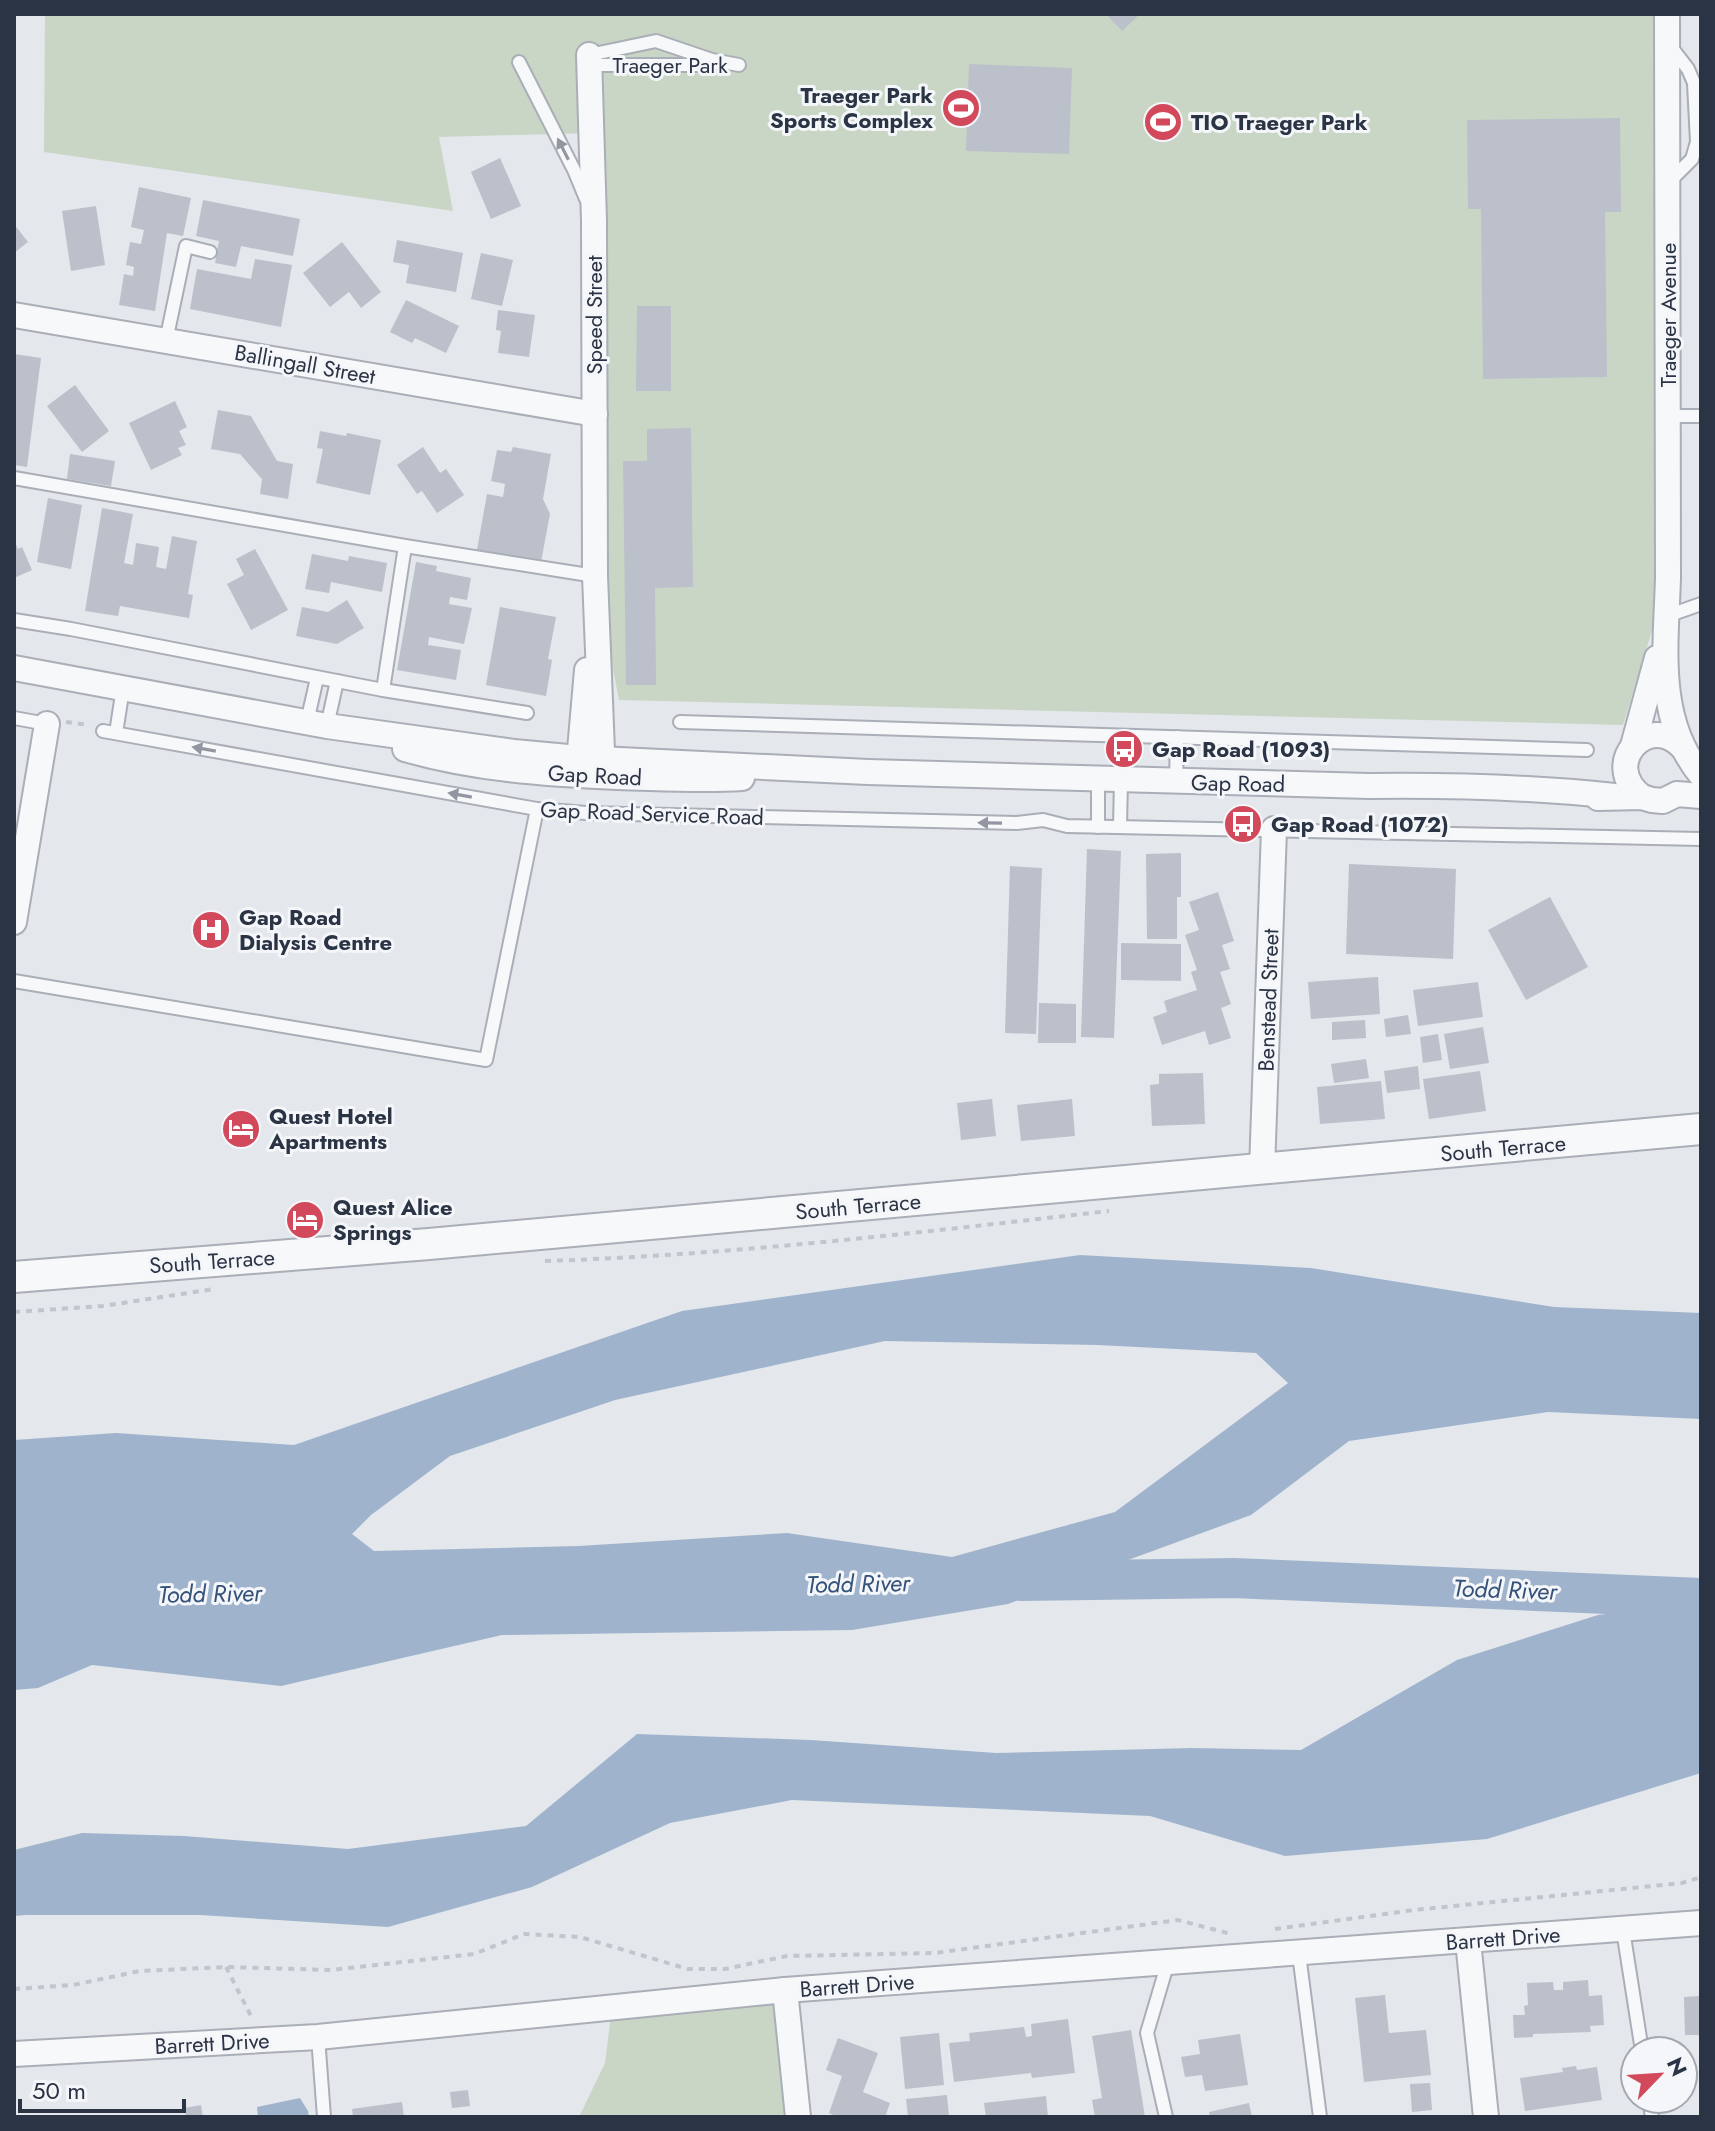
<svg xmlns="http://www.w3.org/2000/svg" width="1715" height="2131" viewBox="0 0 1715 2131" font-family="Jost,sans-serif">
<style>
.green{fill:#c9d6c5}
.water{fill:#9fb4cc;fill-rule:evenodd}
.lines{fill:none;stroke-linecap:round;stroke-linejoin:round}
.river{stroke:#9fb4cc;stroke-width:40}
.building{fill:#bbc0ca}
.service-casing{stroke:#a9aeb7;stroke-width:16}
.minor-casing{stroke:#a9aeb7;stroke-width:28}
.tertiary-casing{stroke:#a9aeb7;stroke-width:34}
.path{stroke:#c2c5cb;stroke-width:4;stroke-dasharray:6 6;stroke-linecap:butt}
.service{stroke:#f7f8fa;stroke-width:12}
.minor{stroke:#f7f8fa;stroke-width:24}
.tertiary{stroke:#f7f8fa;stroke-width:30}
.oneway{fill:#9196a0}
.labels{text-anchor:middle;stroke-width:6;stroke-linejoin:round;paint-order:stroke}
.street-label{font-size:22px;fill:#2b3445;stroke:#f4f6f9}
.poi-label{font-size:22px;font-weight:bold;fill:#2b3445;stroke:#f4f6f9;text-anchor:start}
.water-label{font-size:24px;font-style:italic;fill:#34527a;stroke:#f4f6f9}
</style>
<rect width="100%" height="100%" fill="#e4e7ec"/>
<!-- green -->
<g class="green">
<path d="M45,14H1667L1668,578L1623,725L619,700L595,576L590,133L439,137L453,211L44,152Z"/>
<path d="M785,1990L798,2117H579L605,2063L612,2008Z"/>
</g>
<!-- water -->
<g class="water">
<path d="M1080,1255L1311,1268L1554,1307L1701,1313V1419L1548,1412L1349,1441L1251,1515L1008,1604L852,1630L502,1635L281,1686L92,1665L38,1688L14,1690V1440L116,1433L294,1445L682,1311ZM885,1341L1097,1345L1256,1353L1288,1383L1115,1512L952,1557L787,1533L579,1546L374,1551L352,1534L371,1515L450,1456L615,1400Z"/>
<path d="M1701,1602V1773L1487,1839L1285,1856L1150,1816L792,1800L670,1823L532,1887L388,1927L200,1915H26L14,1916V1850L82,1833L184,1836L348,1849L526,1826L637,1734L811,1740L996,1753L1191,1748L1301,1750L1457,1660L1598,1615Z"/>
<path d="M300,2098L308,2111L309,2117H258L257,2107Z"/>
</g>
<g class="lines">
<!-- river -->
<path class="river" d="M1021,1581L1234,1578L1701,1598"/>
</g>
<!-- building -->
<g class="building">
<path d="M1106,14H1140L1122,31Z"/>
<path d="M969,64L1072,68L1069,154L966,151Z"/>
<path d="M1620,118L1621,212H1605L1607,377L1483,379L1481,209H1468L1467,120Z"/>
<path d="M500,158L521,206L491,219L471,172Z"/>
<path d="M139,187L191,198L183,236L167,233L155,311L119,305L124,274L133,276L134,267L126,265L130,242L141,244L144,230L131,227Z"/>
<path d="M203,200L300,219L293,256L241,246L236,267L215,263L219,241L196,236Z"/>
<path d="M96,206L105,265L71,271L62,211Z"/>
<path d="M14,224L28,242L14,253Z"/>
<path d="M397,240L463,253L456,292L406,283L409,265L393,262Z"/>
<path d="M342,242L381,292L361,308L349,292L330,307L303,273Z"/>
<path d="M481,253L513,260L502,306L471,299Z"/>
<path d="M255,259L292,265L281,327L190,309L197,269L251,279Z"/>
<path d="M406,300L459,326L446,353L415,338L412,343L390,332Z"/>
<path d="M637,306H671V391H636Z"/>
<path d="M498,310L535,315L529,357L498,353L501,331L496,330Z"/>
<path d="M14,354L41,358L27,467L14,465Z"/>
<path d="M75,385L109,431L82,452L47,406Z"/>
<path d="M175,401L187,427L179,431L186,445L178,448L182,455L151,470L129,423Z"/>
<path d="M218,410L251,416L277,461L293,464L288,499L260,494L262,479L240,454L211,449Z"/>
<path d="M691,428L693,587L655,588L656,685H626L623,461H647V429Z"/>
<path d="M320,431L346,436L347,433L381,440L370,495L316,483L323,449L317,448Z"/>
<path d="M423,447L440,473L446,469L464,495L437,513L422,491L417,494L397,465Z"/>
<path d="M513,447L551,454L543,499L550,514L541,562L477,550L487,494L503,497L505,484L491,481L497,450L511,452Z"/>
<path d="M70,454L115,461L111,486L67,479Z"/>
<path d="M48,498L82,505L71,569L37,562Z"/>
<path d="M102,508L133,514L124,563L133,565L136,543L159,547L156,567L166,569L172,536L197,541L188,594L193,595L189,618L120,606L118,616L85,611Z"/>
<path d="M14,540L18,549L22,547L32,570L14,578Z"/>
<path d="M255,549L288,610L251,630L227,584L244,575L236,559Z"/>
<path d="M312,554L348,561L349,556L387,563L382,592L331,582L329,593L305,589Z"/>
<path d="M416,562L437,566L436,571L471,578L467,600L450,597L449,604L472,608L464,644L429,637L428,645L461,650L456,680L397,670Z"/>
<path d="M347,600L364,628L337,644L296,636L302,607L328,612Z"/>
<path d="M500,607L556,617L548,659L552,660L546,696L486,685Z"/>
<path d="M1087,849L1121,851L1114,1038L1081,1037Z"/>
<path d="M1181,853V897H1177V939H1147L1146,854Z"/>
<path d="M1349,864L1456,869L1453,959L1346,954Z"/>
<path d="M1010,866L1042,868L1036,1034L1005,1033Z"/>
<path d="M1218,892L1234,941L1222,945L1230,969L1220,972L1231,1004L1221,1008L1231,1038L1209,1045L1205,1031L1162,1045L1153,1017L1167,1012L1164,1001L1197,990L1191,972L1197,970L1185,935L1199,930L1189,902Z"/>
<path d="M1550,897L1588,967L1526,1000L1488,930Z"/>
<path d="M1121,943L1181,944V981L1121,980Z"/>
<path d="M1378,977L1380,1014L1311,1019L1308,982Z"/>
<path d="M1478,982L1483,1017L1418,1026L1413,990Z"/>
<path d="M1039,1003L1076,1004V1043H1038Z"/>
<path d="M1408,1015L1411,1034L1386,1037L1384,1019Z"/>
<path d="M1365,1020L1366,1038L1332,1040V1022Z"/>
<path d="M1483,1027L1489,1063L1450,1069L1444,1034Z"/>
<path d="M1438,1034L1442,1060L1423,1063L1420,1037Z"/>
<path d="M1366,1059L1369,1078L1334,1083L1331,1064Z"/>
<path d="M1418,1066L1420,1089L1387,1093L1384,1071Z"/>
<path d="M1480,1071L1486,1111L1429,1119L1423,1079Z"/>
<path d="M1203,1073L1205,1124L1152,1126L1150,1085L1159,1084V1074Z"/>
<path d="M1381,1081L1385,1119L1320,1124L1317,1087Z"/>
<path d="M992,1099L996,1136L961,1140L957,1103Z"/>
<path d="M1072,1099L1075,1136L1021,1141L1017,1105Z"/>
<path d="M1588,1980L1589,1996L1602,1995L1604,2025L1590,2026L1591,2032L1533,2034V2037L1514,2038L1513,2015H1525L1524,2006L1528,2005L1527,1983L1553,1982L1554,1990H1563V1982Z"/>
<path d="M1385,1995L1389,2033L1426,2030L1431,2075L1364,2082L1355,1998Z"/>
<path d="M1701,1996V2035H1685L1684,1997Z"/>
<path d="M1068,2019L1075,2073L1032,2078L1031,2073L954,2082L949,2043L970,2041L969,2033L1024,2027L1026,2037L1032,2036L1031,2024Z"/>
<path d="M1131,2030L1145,2117H1095L1092,2100L1102,2098L1092,2036Z"/>
<path d="M939,2033L944,2085L905,2089L900,2037Z"/>
<path d="M1240,2034L1248,2085L1205,2091L1202,2075L1185,2077L1181,2057L1200,2054L1198,2040Z"/>
<path d="M838,2038L878,2053L863,2092L890,2103L885,2117H838L829,2113L842,2076L826,2070Z"/>
<path d="M1576,2066L1577,2070L1597,2067L1602,2100L1525,2111L1520,2078L1563,2072L1562,2068Z"/>
<path d="M1430,2083L1432,2110L1412,2112L1410,2084Z"/>
<path d="M468,2090L470,2106L452,2108L450,2092Z"/>
<path d="M947,2095L949,2117H908L906,2099Z"/>
<path d="M1046,2096L1048,2117H986L984,2103Z"/>
<path d="M402,2102L404,2117H353L352,2109Z"/>
<path d="M1249,2103L1252,2117H1210L1209,2112Z"/>
<path d="M201,2105L203,2117H186L185,2108Z"/>
</g>
<g class="lines">
<!-- service casing -->
<g class="service-casing">
<g id="service">
<path d="M589,55L656,41L712,60L739,65"/>
<path d="M519,62L574,170L586,199"/>
<path d="M590,65H712"/>
<path d="M1668,183L1692,159L1697,142L1694,83L1688,69L1671,47"/>
<path d="M166,341L186,246L210,252"/>
<path d="M1668,416H1701"/>
<path d="M14,478L405,546L595,576"/>
<path d="M1667,616L1701,604"/>
<path d="M14,620L71,629L383,690L527,713"/>
<path d="M383,690L405,546"/>
<path d="M14,718L47,724"/>
<path d="M307,722L317,678"/>
<path d="M680,722L1587,750"/>
<path d="M327,726L337,681"/>
<path d="M103,731L537,809L586,813L1017,823L1043,820L1067,826L1701,839"/>
<path d="M116,733L123,688"/>
<path d="M1176,781L1177,737"/>
<path d="M1098,827V779"/>
<path d="M1120,827L1121,779"/>
<path d="M14,981L486,1060L537,809"/>
<path d="M1623,1930L1642,2051"/>
<path d="M1299,1954L1320,2117"/>
<path d="M318,2037L324,2117"/>
<path d="M1649,2099L1652,2117"/>
<path d="M1166,2117L1147,2033L1168,1962"/>
</g>
</g>
<!-- minor casing -->
<g class="minor-casing">
<g id="minor">
<path d="M1667,14L1668,578C1666,645 1655,719 1701,775"/>
<path d="M589,55L594,221L595,576L603,776"/>
<path d="M14,315L595,414"/>
<path d="M14,668L327,726L514,752L579,758L868,772L1369,786C1451,785 1532,787 1614,796"/>
<path d="M1633,746L1657,658"/>
<path d="M405,749C474,769 546,774 618,777C660,778 700,781 742,778"/>
<path d="M578,773L587,670"/>
<path d="M1642,797C1599,764 1649,711 1682,747"/>
<path d="M1598,798L1642,797L1652,800L1663,801L1677,794L1701,796"/>
<path d="M14,922L47,724"/>
<path d="M1262,1170L1274,829"/>
<path d="M1468,1941L1486,2117"/>
<path d="M785,1990L798,2117"/>
<path d="M14,2054L318,2037L785,1990L1701,1923"/>
</g>
</g>
<!-- tertiary casing -->
<g class="tertiary-casing">
<path id="tertiary" d="M14,1277L429,1244L1701,1129"/>
</g>
<!-- path -->
<g class="path">
<path d="M66,722L89,725"/>
<path d="M545,1261C733,1255 922,1232 1109,1211"/>
<path d="M14,1312L103,1306L214,1289"/>
<path d="M1275,1929L1414,1910L1682,1883L1701,1877"/>
<path d="M226,1967L252,2018"/>
<path d="M14,1989L73,1985L140,1971L226,1967L331,1970L474,1954L524,1934L580,1937L688,1969H725L787,1956L935,1953L1178,1920L1231,1934"/>
</g>
<!-- service -->
<use href="#service" class="service"/>
<!-- minor -->
<use href="#minor" class="minor"/>
<!-- tertiary -->
<use href="#tertiary" class="tertiary"/>
</g>
<!-- one-way arrows -->
<defs><path id="oneway-solid" d="M-6-.8H1V-3.2L6.5 0L1 3.2V.8H-6Z" transform="scale(2)"/></defs>
<g class="oneway">
<use href="#oneway-solid" transform="translate(563 149) rotate(-117)"/>
<use href="#oneway-solid" transform="translate(204 749) rotate(-170)"/>
<use href="#oneway-solid" transform="translate(460 795) rotate(-170)"/>
<use href="#oneway-solid" transform="translate(990 823) rotate(-179)"/>
</g>
<!-- icons -->
<defs>
<g id="stadium-disc" transform="scale(2)"><circle r="9.5" fill="#d1495b" stroke="#f4f6f9"/><path d="M0-5a6.5 5 0 1 0 0 10a6.5 5 0 1 0 0-10ZM-3.5-1.8h7v3.6h-7Z" fill="#fff"/></g>
<g id="bus-disc" transform="scale(2)"><circle r="9.5" fill="#d1495b" stroke="#f4f6f9"/><path d="M-5-6H5V4H4V6H2V4H-2V6H-4V4H-5ZM-3.5-4V0h7V-4ZM-3.5 1.2v1.5H-2V1.2ZM2 1.2v1.5H3.5V1.2Z" fill="#fff"/></g>
<g id="hospital-disc" transform="scale(2)"><circle r="9.5" fill="#d1495b" stroke="#f4f6f9"/><path d="M-5-5h3v3.5h4V-5h3V5h-3V1.5h-4V5h-3Z" fill="#fff"/></g>
<g id="hotel-disc" transform="scale(2)"><circle r="9.5" fill="#d1495b" stroke="#f4f6f9"/><path d="M-6-4.5h1.5V1H6V5H4.5V3h-9V5H-6ZM-4 0a1.8 1.8 0 1 1 3.6 0ZM.5 0V-2.5h3Q6-2.5 6 0Z" fill="#fff"/></g>
</defs>
<g fill-rule="evenodd">
<use href="#stadium-disc" x="961" y="108"/>
<use href="#stadium-disc" x="1163" y="122"/>
<use href="#bus-disc" x="1124" y="749"/>
<use href="#bus-disc" x="1243" y="824"/>
<use href="#hospital-disc" x="211" y="930"/>
<use href="#hotel-disc" x="241" y="1129"/>
<use href="#hotel-disc" x="305" y="1220"/>
</g>
<g class="labels">
<!-- street labels -->
<g class="street-label">
<text x="670" y="73">Traeger Park</text>
<text transform="translate(594 315) rotate(-90)" y="8">Speed Street</text>
<text transform="translate(1668 315) rotate(-90)" y="8">Traeger Avenue</text>
<text transform="translate(305 364) rotate(10)" y="8">Ballingall Street</text>
<text transform="translate(595 775) rotate(3)" y="8">Gap Road</text>
<text transform="translate(1238 783) rotate(1)" y="8">Gap Road</text>
<text transform="translate(652 813) rotate(2)" y="8">Gap Road Service Road</text>
<text transform="translate(1268 1000) rotate(-88)" y="8">Benstead Street</text>
<text transform="translate(1503 1148) rotate(-5)" y="8">South Terrace</text>
<text transform="translate(858 1206) rotate(-5)" y="8">South Terrace</text>
<text transform="translate(212 1261) rotate(-4)" y="8">South Terrace</text>
<text transform="translate(1503 1938) rotate(-4)" y="8">Barrett Drive</text>
<text transform="translate(857 1985) rotate(-4)" y="8">Barrett Drive</text>
<text transform="translate(212 2043) rotate(-3)" y="8">Barrett Drive</text>
</g>
<!-- poi labels -->
<g class="poi-label">
<text x="933" y="103" text-anchor="end">Traeger Park<tspan x="933" dy="25">Sports Complex</tspan></text>
<text x="1191" y="130">TIO Traeger Park</text>
<text x="1152" y="757">Gap Road (1093)</text>
<text x="1271" y="832">Gap Road (1072)</text>
<text x="239" y="925">Gap Road<tspan x="239" dy="25">Dialysis Centre</tspan></text>
<text x="269" y="1124">Quest Hotel<tspan x="269" dy="25">Apartments</tspan></text>
<text x="333" y="1215">Quest Alice<tspan x="333" dy="25">Springs</tspan></text>
</g>
<!-- water labels -->
<g class="water-label">
<text transform="translate(858 1584) rotate(-1)" y="8">Todd River</text>
<text transform="translate(1505 1590) rotate(2)" y="8">Todd River</text>
<text transform="translate(210 1594) rotate(-1)" y="8">Todd River</text>
</g>
</g>
<!-- border -->
<rect width="1715" height="2131" fill="none" stroke="#2b3445" stroke-width="32"/>
<!-- north arrow -->
<g transform="translate(1659 2075) rotate(65)"><circle r="38" fill="#f4f6f9" stroke="#a4a8b1" stroke-width="2"/>
<path d="M0-6L14 30L0 20L-14 30Z" fill="#d1495b"/>
<text y="-12" font-size="22" font-weight="bold" text-anchor="middle" fill="#2b3445">N</text>
</g>
<!-- scale -->
<path d="M20 2099v12h164v-12" fill="none" stroke="#2b3445" stroke-width="4"/>
<text x="32" y="2099" font-size="24" fill="#2b3445" stroke="#f4f6f9" stroke-width="6" paint-order="stroke">50 m</text>
</svg>
